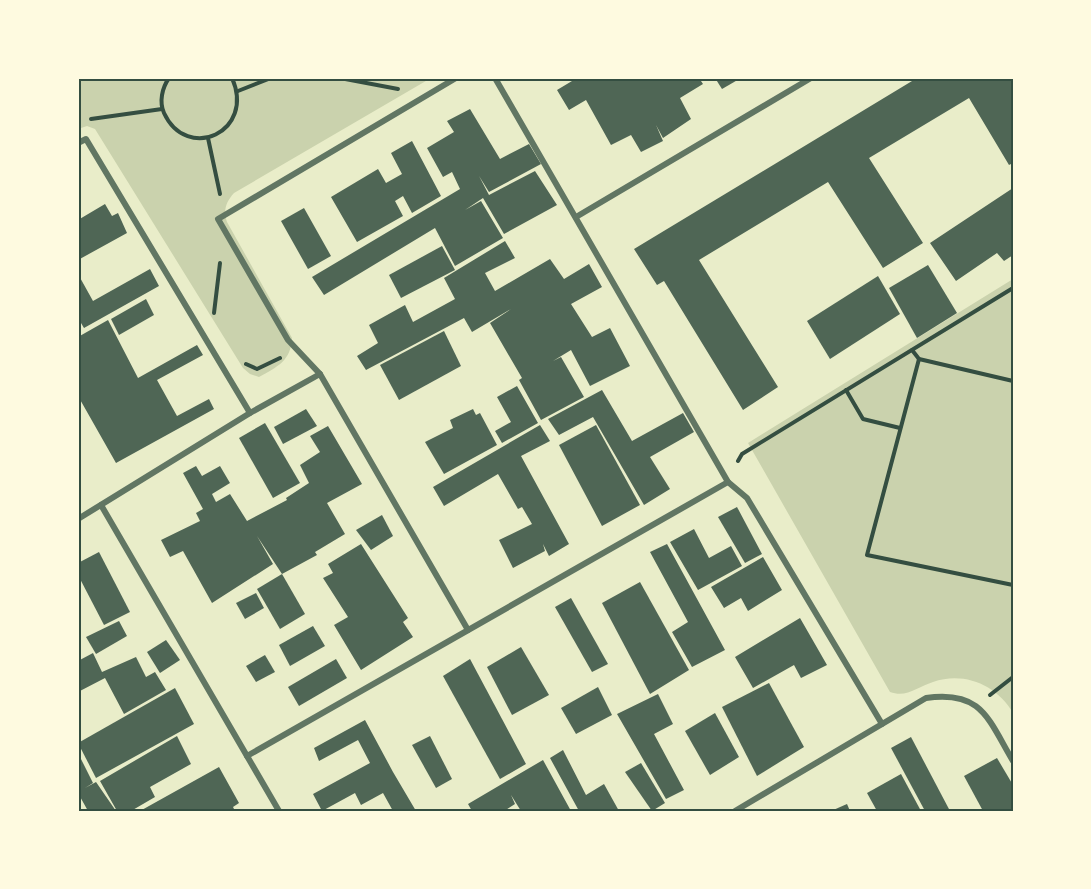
<svg xmlns="http://www.w3.org/2000/svg" width="1091" height="889" viewBox="0 0 1091 889" font-family="'Playfair Display',serif">
<style>
.green{fill:#cad2ad}
.building{fill:#4f6655}
.lines{fill:none;stroke-linecap:round;stroke-linejoin:round}
.path{stroke:#344e41;stroke-width:4}
.minor{stroke:#617663;stroke-width:6}
.neatline{fill:none;stroke:#344e41;stroke-width:2}
</style>
<rect width="100%" height="100%" fill="#e9edc9"/>
<!-- green -->
<g class="green">
<path d="M78,78H431L234,193C226,202 223,210 227,222L292,338C291,361 277,367 259,377L250,374L243,368L95,129L87,126L78,129Z"/>
<path d="M1013,279V713C997,685 964,671 933,682C917,687 907,698 890,692L748,443Z"/>
</g>
<!-- building -->
<g class="building">
<path d="M577,78H699L703,84L680,98L691,119L663,138L656,125L663,141L641,152L631,135L611,145L586,100L569,110L557,90Z"/>
<path d="M715,78H741L722,89Z"/>
<path d="M917,78H1013V163L1009,165L969,98L869,158L923,243L883,268L828,182L699,260L778,387L743,410L664,281L657,285L634,249Z"/>
<path d="M470,109L500,159L529,144L541,164L489,192L479,176L489,195L535,171L557,205L504,234L483,198L465,210L481,201L503,238L455,266L435,228L324,295L312,277L460,189L452,172L443,177L427,148L454,132L447,121Z"/>
<path d="M412,141L441,196L412,213L403,196L395,201L403,216L357,242L331,197L378,169L386,183L402,174L391,153Z"/>
<path d="M1013,188V255L1004,261L997,253L956,281L930,243Z"/>
<path d="M105,204L112,216L118,213L127,233L78,260V220Z"/>
<path d="M304,208L331,256L308,269L281,221Z"/>
<path d="M505,241L515,258L485,273L495,291L550,259L564,279L589,264L602,287L571,304L592,337L610,328L630,366L590,386L571,350L553,361L561,357L584,397L541,420L519,380L522,378L490,323L511,309L472,332L464,318L366,370L357,356L378,343L369,325L405,305L413,322L455,299L444,278Z"/>
<path d="M442,246L455,270L401,298L389,275Z"/>
<path d="M928,265L957,313L917,338L889,288Z"/>
<path d="M150,269L159,286L84,328L78,318V274L93,301Z"/>
<path d="M878,276L900,314L830,359L807,321Z"/>
<path d="M146,299L154,315L119,335L111,319Z"/>
<path d="M108,320L138,378L197,345L203,355L157,380L177,416L209,399L214,409L116,463L78,396V337Z"/>
<path d="M444,331L461,366L399,400L380,365Z"/>
<path d="M517,386L538,423L502,443L495,431L511,422L497,397Z"/>
<path d="M602,390L632,441L683,413L694,432L650,457L670,489L644,505L593,417L559,435L548,419Z"/>
<path d="M306,409L317,426L283,444L274,427Z"/>
<path d="M473,409L476,415L480,413L497,445L444,474L425,442L453,428L450,420Z"/>
<path d="M265,423L300,483L273,498L239,438Z"/>
<path d="M540,425L550,441L521,456L569,544L549,556L543,544L545,551L513,568L499,540L532,524L522,507L518,509L498,474L444,506L433,487Z"/>
<path d="M596,425L640,505L602,526L559,445Z"/>
<path d="M328,426L362,484L327,503L345,534L315,552L317,555L282,574L257,536L273,564L212,603L183,551L170,557L161,540L200,521L196,513L203,509L183,473L196,466L202,476L220,466L230,483L212,494L216,502L230,494L247,521L287,500L286,498L309,483L300,465L320,452L310,436Z"/>
<path d="M737,507L762,554L745,563L718,517Z"/>
<path d="M382,515L393,536L371,550L356,530Z"/>
<path d="M694,529L709,558L731,546L742,566L698,590L670,542Z"/>
<path d="M361,544L408,618L403,622L413,637L361,670L334,625L348,617L323,578L333,573L328,564Z"/>
<path d="M667,544L725,650L692,667L672,632L688,622L650,552Z"/>
<path d="M99,552L130,612L104,625L78,575V563Z"/>
<path d="M763,557L782,590L748,611L741,598L724,608L711,587Z"/>
<path d="M282,574L305,614L280,629L257,589Z"/>
<path d="M640,582L689,670L650,694L602,603Z"/>
<path d="M256,593L264,608L245,619L236,603Z"/>
<path d="M571,598L608,664L592,672L555,607Z"/>
<path d="M800,618L827,665L801,678L794,665L753,688L735,657Z"/>
<path d="M119,621L127,636L96,654L86,637Z"/>
<path d="M313,626L325,646L290,666L279,645Z"/>
<path d="M166,640L180,660L160,673L147,652Z"/>
<path d="M521,647L549,695L512,715L487,667Z"/>
<path d="M93,653L102,672L136,657L146,677L155,672L166,690L124,714L105,678L78,692V661Z"/>
<path d="M265,655L275,672L256,682L246,666Z"/>
<path d="M336,659L347,678L299,706L288,687Z"/>
<path d="M470,659L526,764L500,779L443,676Z"/>
<path d="M769,683L804,747L757,776L722,707Z"/>
<path d="M598,687L612,715L576,734L561,708Z"/>
<path d="M175,688L194,724L96,778L78,743Z"/>
<path d="M658,694L673,724L654,734L684,790L666,799L617,714Z"/>
<path d="M715,713L739,757L710,775L685,731Z"/>
<path d="M365,720L393,772L416,811H393L383,793L361,805L355,793L322,811L313,794L370,763L358,740L319,761L314,748Z"/>
<path d="M177,736L191,764L150,787L155,797L131,811H117L100,781Z"/>
<path d="M430,736L452,779L436,788L412,745Z"/>
<path d="M911,737L950,811H925L891,748Z"/>
<path d="M563,750L586,795L604,784L619,811H579L550,758Z"/>
<path d="M78,753L93,783L85,788L96,782L116,811H88L78,793Z"/>
<path d="M997,758L1013,785V811H983L964,776Z"/>
<path d="M543,760L571,811H521L511,795L515,804L504,811H472L468,804Z"/>
<path d="M641,763L665,803L652,811L625,772Z"/>
<path d="M219,767L239,803L233,807L235,811H140Z"/>
<path d="M901,774L921,811H877L867,793Z"/>
<path d="M847,804L850,811H831Z"/>
</g>
<g class="lines">
<!-- path -->
<g class="path">
<path d="M169,78C162,88 159,102 164,113C187,163 256,132 232,78"/>
<path d="M340,78L398,89"/>
<path d="M238,91L271,78"/>
<path d="M91,119L162,109"/>
<path d="M208,138L220,194"/>
<path d="M214,313L220,263"/>
<path d="M912,350L919,359L1013,381"/>
<path d="M919,359L867,555L1013,585"/>
<path d="M246,364L257,369L280,358"/>
<path d="M846,390L863,419L900,428"/>
<path d="M738,461L742,454L1013,288"/>
<path d="M990,695L1013,677"/>
</g>
<!-- minor -->
<g class="minor">
<path d="M456,78L218,219L288,340L320,374L468,630"/>
<path d="M495,78L728,482L747,498L882,724"/>
<path d="M78,143L86,139L250,413"/>
<path d="M576,217L811,78"/>
<path d="M101,505L279,811"/>
<path d="M78,519L250,413L320,374"/>
<path d="M247,756L728,482"/>
<path d="M735,811L926,698C982,690 988,719 1013,761"/>
</g>
</g>
<!-- border -->
<rect width="1091" height="889" fill="none" stroke="#fefae0" stroke-width="159"/>
<rect x="80" y="80" width="932" height="730" class="neatline"/>
</svg>
